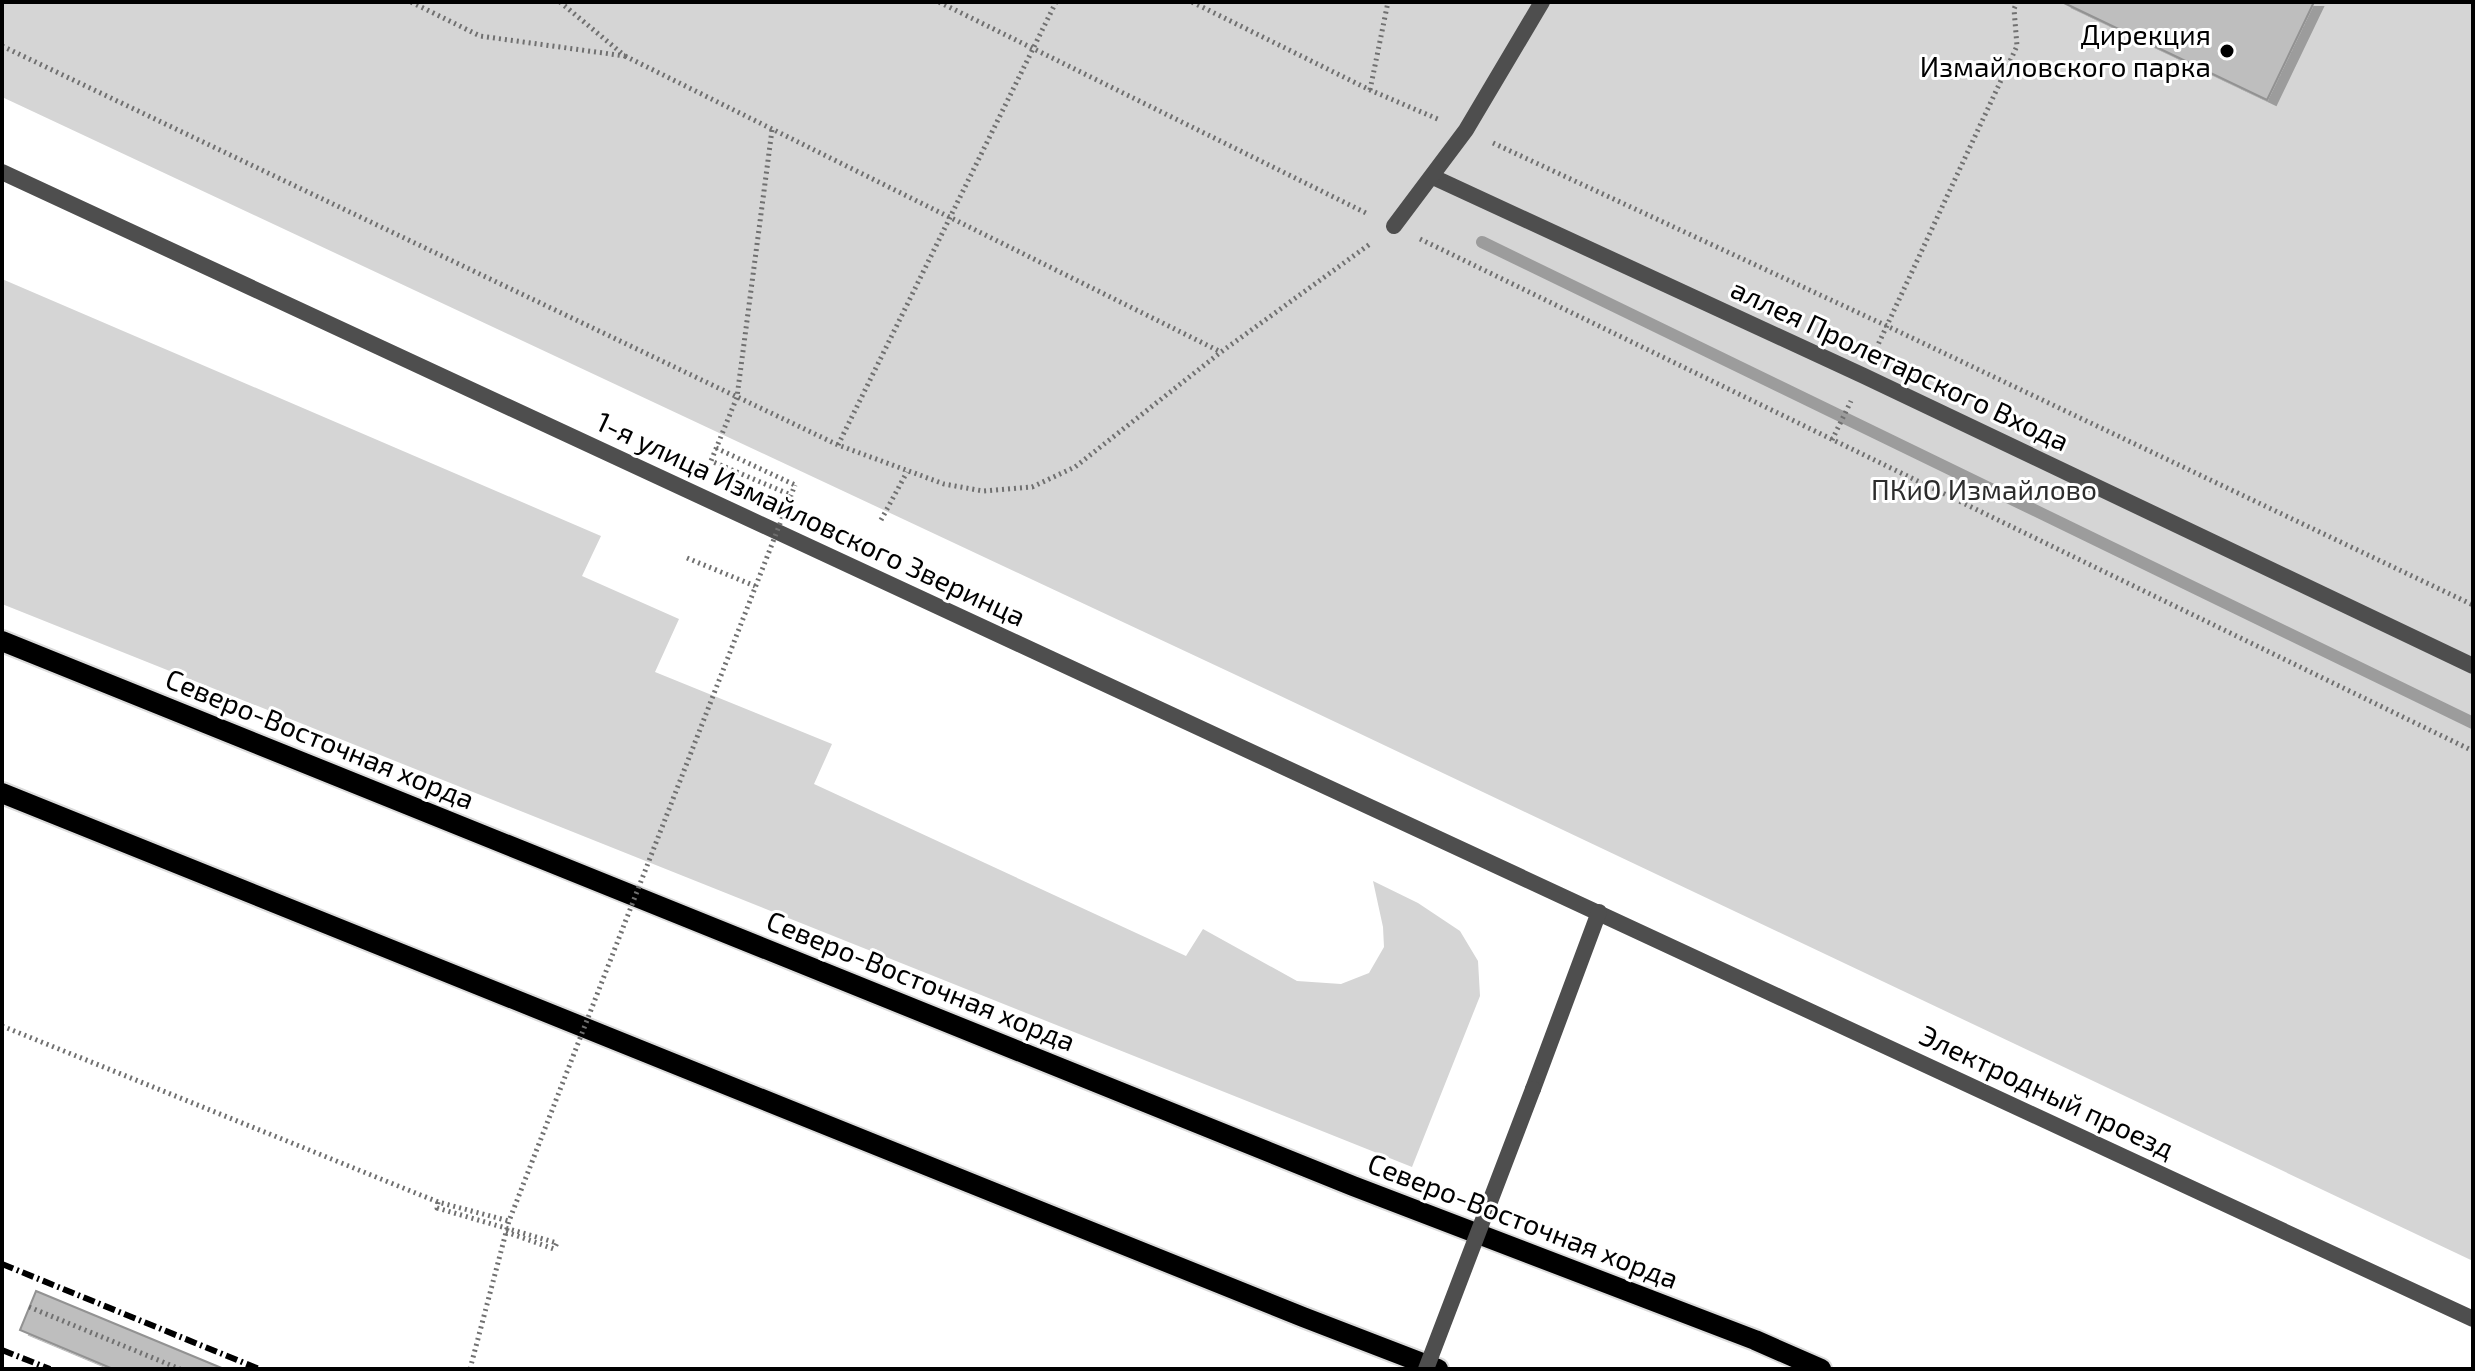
<svg xmlns="http://www.w3.org/2000/svg" width="2475" height="1371" viewBox="0 0 2475 1371" font-family="'Exo 2',sans-serif">
<style>
.green{fill:#d5d5d5}
.lines{fill:none;stroke-linecap:round;stroke-linejoin:round}
.stream{stroke:#9c9c9c;stroke-width:12}
.building{fill:#bebebe;stroke:#929292;stroke-width:2;filter:url(#shadow)}
.primary-casing{stroke:#dbdbdb;stroke-width:24}
.path{stroke:#707070;stroke-width:5;stroke-dasharray:2 4;stroke-linecap:butt}
.pedestrian{stroke:#4e4e4e;stroke-width:16}
.tertiary{stroke:#4e4e4e;stroke-width:16}
.primary{stroke:#000;stroke-width:20}
.rail{stroke:#000;stroke-width:6;stroke-dasharray:12 4 2 4;stroke-linecap:butt}
.path-bridge{stroke:#707070;stroke-width:5;stroke-dasharray:2 4;stroke-linecap:butt}
.tertiary-bridge{stroke:#4e4e4e;stroke-width:16}
.poi-dot{fill:#000;stroke:#fff;stroke-width:3}
.labels{text-anchor:middle;stroke-width:6;stroke-linejoin:round;paint-order:stroke}
.poi-label{font-size:28px;fill:#000;stroke:#fff;text-anchor:end}
.street-label{font-size:28px;fill:#000;stroke:#fff}
.park-label{font-size:28px;fill:#2c2c2c;stroke:#fff}
</style>
<defs>
<filter id="shadow"><feDropShadow dx="9" dy="5" stdDeviation="0" flood-color="#0004"/></filter>
</defs>
<rect width="100%" height="100%" fill="#fff"/>
<!-- green -->
<g class="green">
<path d="M2,2H2473V1261L1236,675L2,97Z"/>
<path d="M2,279L601,536L582,576L679,619L655,672L832,744L814,784L1186,956L1203,929L1297,981L1341,984L1369,973L1384,947L1383,927L1373,881L1418,903L1460,931L1478,961L1480,996L1412,1167L2,604Z"/>
</g>
<g class="lines">
<!-- stream -->
<path class="stream" d="M1482,242L2473,723"/>
</g>
<!-- building -->
<g class="building">
<path d="M2062,2H2314L2267,100Z"/>
<path d="M36,1291L224,1369H113L20,1330Z"/>
</g>
<g class="lines">
<!-- primary casing -->
<g class="primary-casing">
<g id="primary">
<path d="M2,641L1353,1186L1755,1340L1821,1369"/>
<path d="M2,793L1303,1317L1438,1369"/>
</g>
</g>
<!-- path -->
<g class="path">
<path d="M411,2L480,36L625,56L560,2"/>
<path d="M939,2L1368,214"/>
<path d="M1192,2L1370,90L1440,120"/>
<path d="M2,46L838,445L944,484L983,491L1032,487L1075,467L1221,352L1370,244"/>
<path d="M625,56L1221,352"/>
<path d="M1370,90L1388,2"/>
<path d="M772,130L737,397L711,461L791,495"/>
<path d="M1493,143L1887,326L2473,605"/>
<path d="M1420,239L2473,751"/>
<path d="M1876,349L2017,46L2014,9L2017,2"/>
<path d="M1832,440L1851,401"/>
<path d="M838,445L1056,2"/>
<path d="M716,448L795,485"/>
<path d="M881,520L907,472"/>
<path d="M687,558L755,586"/>
<path d="M2,1026L438,1202L509,1221"/>
<path d="M438,1202L437,1208L557,1243L554,1249"/>
<path d="M506,1232L554,1249"/>
<path d="M29,1307L180,1369"/>
</g>
<!-- pedestrian -->
<g class="pedestrian">
<path d="M1433,177L1864,376L2473,666"/>
<path d="M1394,226L1466,130L1542,2"/>
</g>
<!-- tertiary -->
<g class="tertiary">
<path d="M2,172L2473,1319"/>
<path d="M1533,1089L1599,912"/>
</g>
<!-- primary -->
<use href="#primary" class="primary"/>
<!-- rail -->
<g class="rail">
<path d="M2,1264L259,1369"/>
<path d="M2,1350L50,1369"/>
</g>
<!-- path-bridge -->
<path class="path-bridge" d="M470,1369L509,1221L795,485"/>
<!-- tertiary-bridge -->
<path class="tertiary-bridge" d="M1426,1369L1533,1089"/>
</g>
<!-- markers -->
<circle class="poi-dot" cx="2227" cy="51" r="8"/>
<g class="labels">
<!-- poi labels -->
<g class="poi-label">
<text x="2211" y="45">Дирекция<tspan x="2211" dy="32">Измайловского парка</tspan></text>
</g>
<!-- street labels -->
<g class="street-label">
<text transform="translate(1900 365) rotate(25)" y="10">аллея Пролетарского Входа</text>
<text transform="translate(811 519) rotate(25)" y="10">1-я улица Измайловского Зверинца</text>
<text transform="translate(320 739) rotate(22)" y="10">Северо-Восточная хорда</text>
<text transform="translate(921 981) rotate(22)" y="10">Северо-Восточная хорда</text>
<text transform="translate(2047 1092) rotate(25)" y="10">Электродный проезд</text>
<text transform="translate(1523 1221) rotate(21)" y="10">Северо-Восточная хорда</text>
</g>
<!-- park labels -->
<g class="park-label">
<text x="1984" y="500">ПКиО Измайлово</text>
</g>
</g>
<!-- border -->
<rect width="2475" height="1371" fill="none" stroke="#000000" stroke-width="8"/>
</svg>
